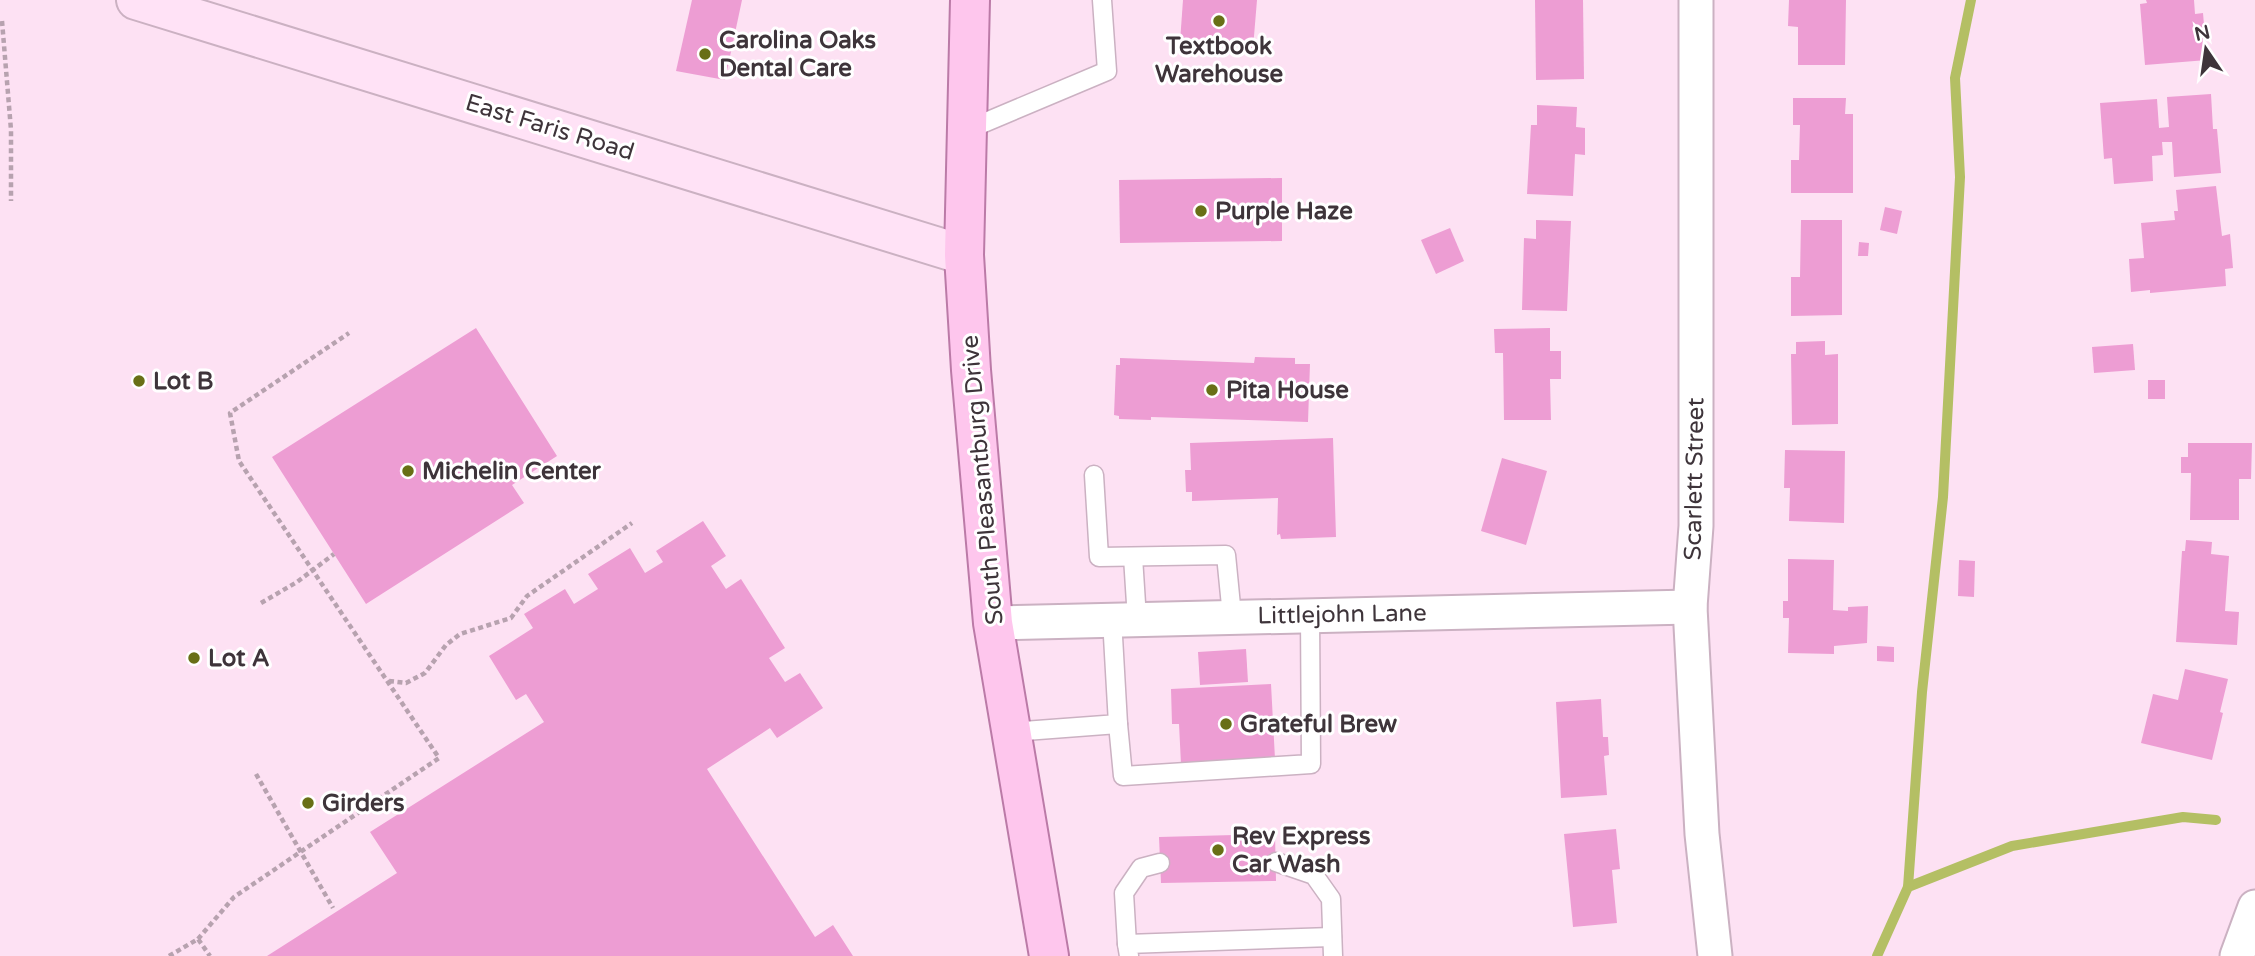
<svg xmlns="http://www.w3.org/2000/svg" width="2255" height="956" viewBox="0 0 2255 956" font-family="'Varela Round',sans-serif">
<style>
.lines{fill:none;stroke-linecap:round;stroke-linejoin:round}
.stream{stroke:#b4bf64;stroke-width:10}
.building{fill:#ed9dd3}
.service-casing{stroke:#cbb1c2;stroke-width:21}
.minor-casing{stroke:#cbb1c2;stroke-width:37}
.secondary-casing{stroke:#cbb1c2;stroke-width:42}
.primary-casing{stroke:#bb7aa7;stroke-width:42}
.path{stroke:#b7a2af;stroke-width:4.5;stroke-dasharray:5 3.5;stroke-linecap:butt}
.service{stroke:#fff;stroke-width:18}
.minor{stroke:#fff;stroke-width:33}
.secondary{stroke:#ffe2f6;stroke-width:38}
.primary{stroke:#fec6ed;stroke-width:38}
.poi-dot{fill:#686f16;stroke:#fff;stroke-width:2.5}
.labels{text-anchor:middle;stroke-width:6;stroke-linejoin:round;paint-order:stroke}
.poi-label{font-size:24px;font-weight:bold;fill:#3e343a;stroke:#fff;text-anchor:start}
.street-label{font-size:24px;fill:#3e343a;stroke:#fff}
</style>
<rect width="100%" height="100%" fill="#fde1f3"/>
<g class="lines">
<!-- stream -->
<g class="stream">
<path d="M1908,887L2012,846L2183,817L2216,820"/>
<path d="M1877,956L1908,887L1922,692L1943,497L1960,177L1955,78L1971,0"/>
</g>
</g>
<!-- building -->
<g class="building">
<path d="M692,0H742L725,80L676,71Z"/>
<path d="M1183,0H1257L1253,48L1180,42Z"/>
<path d="M1535,0H1583L1584,79L1536,80Z"/>
<path d="M1789,0H1846L1845,65H1798V27L1788,26Z"/>
<path d="M2146,0H2194L2195,14L2203,13L2207,60L2145,65L2140,4L2147,3Z"/>
<path d="M2211,94L2213,129H2217L2221,173L2174,177L2172,142H2162L2163,155L2152,156L2153,181L2114,184L2112,158L2104,159L2100,103L2157,99L2159,128L2169,127L2167,97Z"/>
<path d="M1793,98H1846L1845,114H1853V193H1791V160H1799L1800,125H1793Z"/>
<path d="M1537,105L1577,107L1576,127L1585,128V155L1575,154L1573,196L1527,194L1531,125H1537Z"/>
<path d="M1282,178V241L1120,243L1119,180Z"/>
<path d="M2216,186L2222,236L2230,234L2233,268L2225,269L2226,286L2150,293V290L2131,292L2129,259L2144,258L2141,223L2175,220L2174,211H2178L2176,190Z"/>
<path d="M1885,207L1902,211L1897,234L1880,230Z"/>
<path d="M1536,220L1571,221L1567,311L1522,310L1524,238L1536,239Z"/>
<path d="M1801,220H1842V315L1791,316V277H1800Z"/>
<path d="M1450,228L1464,261L1436,274L1421,240Z"/>
<path d="M1859,242L1869,243L1868,256H1858Z"/>
<path d="M476,328L557,456L512,485L524,503L366,604L272,457Z"/>
<path d="M1550,328V351H1561V379H1550L1551,420H1504L1503,353H1495L1494,329Z"/>
<path d="M1825,341V355L1838,354V424L1792,425L1791,354H1796V342Z"/>
<path d="M2133,344L2135,370L2094,373L2092,347Z"/>
<path d="M1255,357L1295,358V364H1310L1308,422L1151,417V420L1119,419V416L1114,415L1116,365H1120V358L1254,363Z"/>
<rect x="2148" y="380" width="17" height="19"/>
<path d="M1333,438L1336,537L1281,539L1280,534L1277,535L1278,498L1192,501V492H1186L1185,470H1191L1190,443Z"/>
<path d="M2188,443H2252L2251,479H2239V520H2190L2191,473H2181V457H2188Z"/>
<path d="M1785,450L1845,451L1844,523L1789,521L1790,488H1784Z"/>
<path d="M1502,458L1547,471L1526,545L1481,531Z"/>
<path d="M703,521L726,556L711,566L726,589L741,579L785,648L769,658L785,682L800,673L823,708L777,738L770,728L707,769L815,937L833,925L853,956H267L397,873L370,832L544,722L526,694L516,700L489,656L533,628L524,614L565,589L574,604L598,589L588,574L630,548L645,573L663,562L656,551Z"/>
<path d="M2186,540L2212,542L2211,554L2229,556L2225,611L2239,612L2237,645L2176,642L2182,551H2185Z"/>
<path d="M1788,559L1834,560L1833,610L1848,611V607L1868,606L1867,643L1834,646V654L1788,653L1789,618H1783V601H1788Z"/>
<path d="M1959,560L1975,561L1974,597L1958,596Z"/>
<path d="M1877,646L1894,647V662L1877,661Z"/>
<path d="M1246,649L1248,682L1200,685L1198,652Z"/>
<path d="M2185,669L2228,679L2220,712L2223,713L2212,760L2141,743L2153,694L2178,700Z"/>
<path d="M1271,684L1275,759L1181,764L1179,724H1172L1171,689Z"/>
<path d="M1601,699L1603,737H1608L1609,755L1604,756L1607,795L1561,798L1556,702Z"/>
<path d="M1616,829L1620,869L1612,870L1617,923L1573,927L1564,834Z"/>
<path d="M1275,834L1276,881L1161,883L1159,837Z"/>
</g>
<g class="lines">
<!-- service casing -->
<g class="service-casing">
<g id="service">
<path d="M967,130L1107,71L1102,0"/>
<path d="M1094,475L1099,557L1226,555L1232,616"/>
<path d="M1133,557L1137,619"/>
<path d="M1118,724L1123,776L1311,764L1310,614"/>
<path d="M1011,732L1118,724L1112,619"/>
<path d="M1276,862L1314,875L1331,899L1333,956"/>
<path d="M1127,944L1124,893L1141,868L1160,863"/>
<path d="M1129,956L1127,944L1332,937"/>
</g>
</g>
<!-- minor casing -->
<g class="minor-casing">
<g id="minor">
<path d="M1696,0V526L1690,607L1702,834L1715,956"/>
<path d="M993,623L1690,607"/>
<path d="M2237,956L2255,907"/>
</g>
</g>
<!-- secondary casing -->
<g class="secondary-casing">
<path id="secondary" d="M136,0L964,255"/>
</g>
<!-- primary casing -->
<g class="primary-casing">
<path id="primary" d="M970,0L964,255L971,370L993,623L1049,956"/>
</g>
<!-- path -->
<g class="path">
<path d="M2,21L11,130V201"/>
<path d="M261,603L297,582L334,554"/>
<path d="M389,681L406,683L425,673L446,645L460,634L511,618L527,596L632,523"/>
<path d="M256,774L333,908"/>
<path d="M198,939L234,897L439,758L239,461L230,413L349,333"/>
<path d="M169,956L198,939L210,956"/>
</g>
<!-- service -->
<use href="#service" class="service"/>
<!-- minor -->
<use href="#minor" class="minor"/>
<!-- secondary -->
<use href="#secondary" class="secondary"/>
<!-- primary -->
<use href="#primary" class="primary"/>
</g>
<!-- markers -->
<g class="poi-dot">
<circle cx="1219" cy="21" r="7"/>
<circle cx="705" cy="54" r="7"/>
<circle cx="1201" cy="211" r="7"/>
<circle cx="139" cy="381" r="7"/>
<circle cx="1212" cy="390" r="7"/>
<circle cx="408" cy="471" r="7"/>
<circle cx="194" cy="658" r="7"/>
<circle cx="1226" cy="724" r="7"/>
<circle cx="308" cy="803" r="7"/>
<circle cx="1218" cy="850" r="7"/>
</g>
<g class="labels">
<!-- poi labels -->
<g class="poi-label">
<text x="719" y="48">Carolina Oaks<tspan x="719" dy="28">Dental Care</tspan></text>
<text x="1219" y="54" text-anchor="middle">Textbook<tspan x="1219" dy="28">Warehouse</tspan></text>
<text x="1215" y="219">Purple Haze</text>
<text x="153" y="389">Lot B</text>
<text x="1226" y="398">Pita House</text>
<text x="422" y="479">Michelin Center</text>
<text x="208" y="666">Lot A</text>
<text x="1240" y="732">Grateful Brew</text>
<text x="322" y="811">Girders</text>
<text x="1232" y="844">Rev Express<tspan x="1232" dy="28">Car Wash</tspan></text>
</g>
<!-- street labels -->
<g class="street-label">
<text transform="translate(550 127) rotate(17)" y="8">East Faris Road</text>
<text transform="translate(1694 479) rotate(-89)" y="8">Scarlett Street</text>
<text transform="translate(982 480) rotate(-95)" y="8">South Pleasantburg Drive</text>
<text transform="translate(1342 614) rotate(-1)" y="8">Littlejohn Lane</text>
</g>
</g>
<!-- north arrow -->
<g transform="translate(2206 49) rotate(347)" stroke="#ffffff" stroke-width="5" paint-order="stroke">
<path d="M0-5L12 26L0 18L-12 26Z" fill="#3e343a"/>
<text y="-10" font-size="19" font-weight="bold" text-anchor="middle" fill="#3e343a">N</text>
</g>
</svg>
